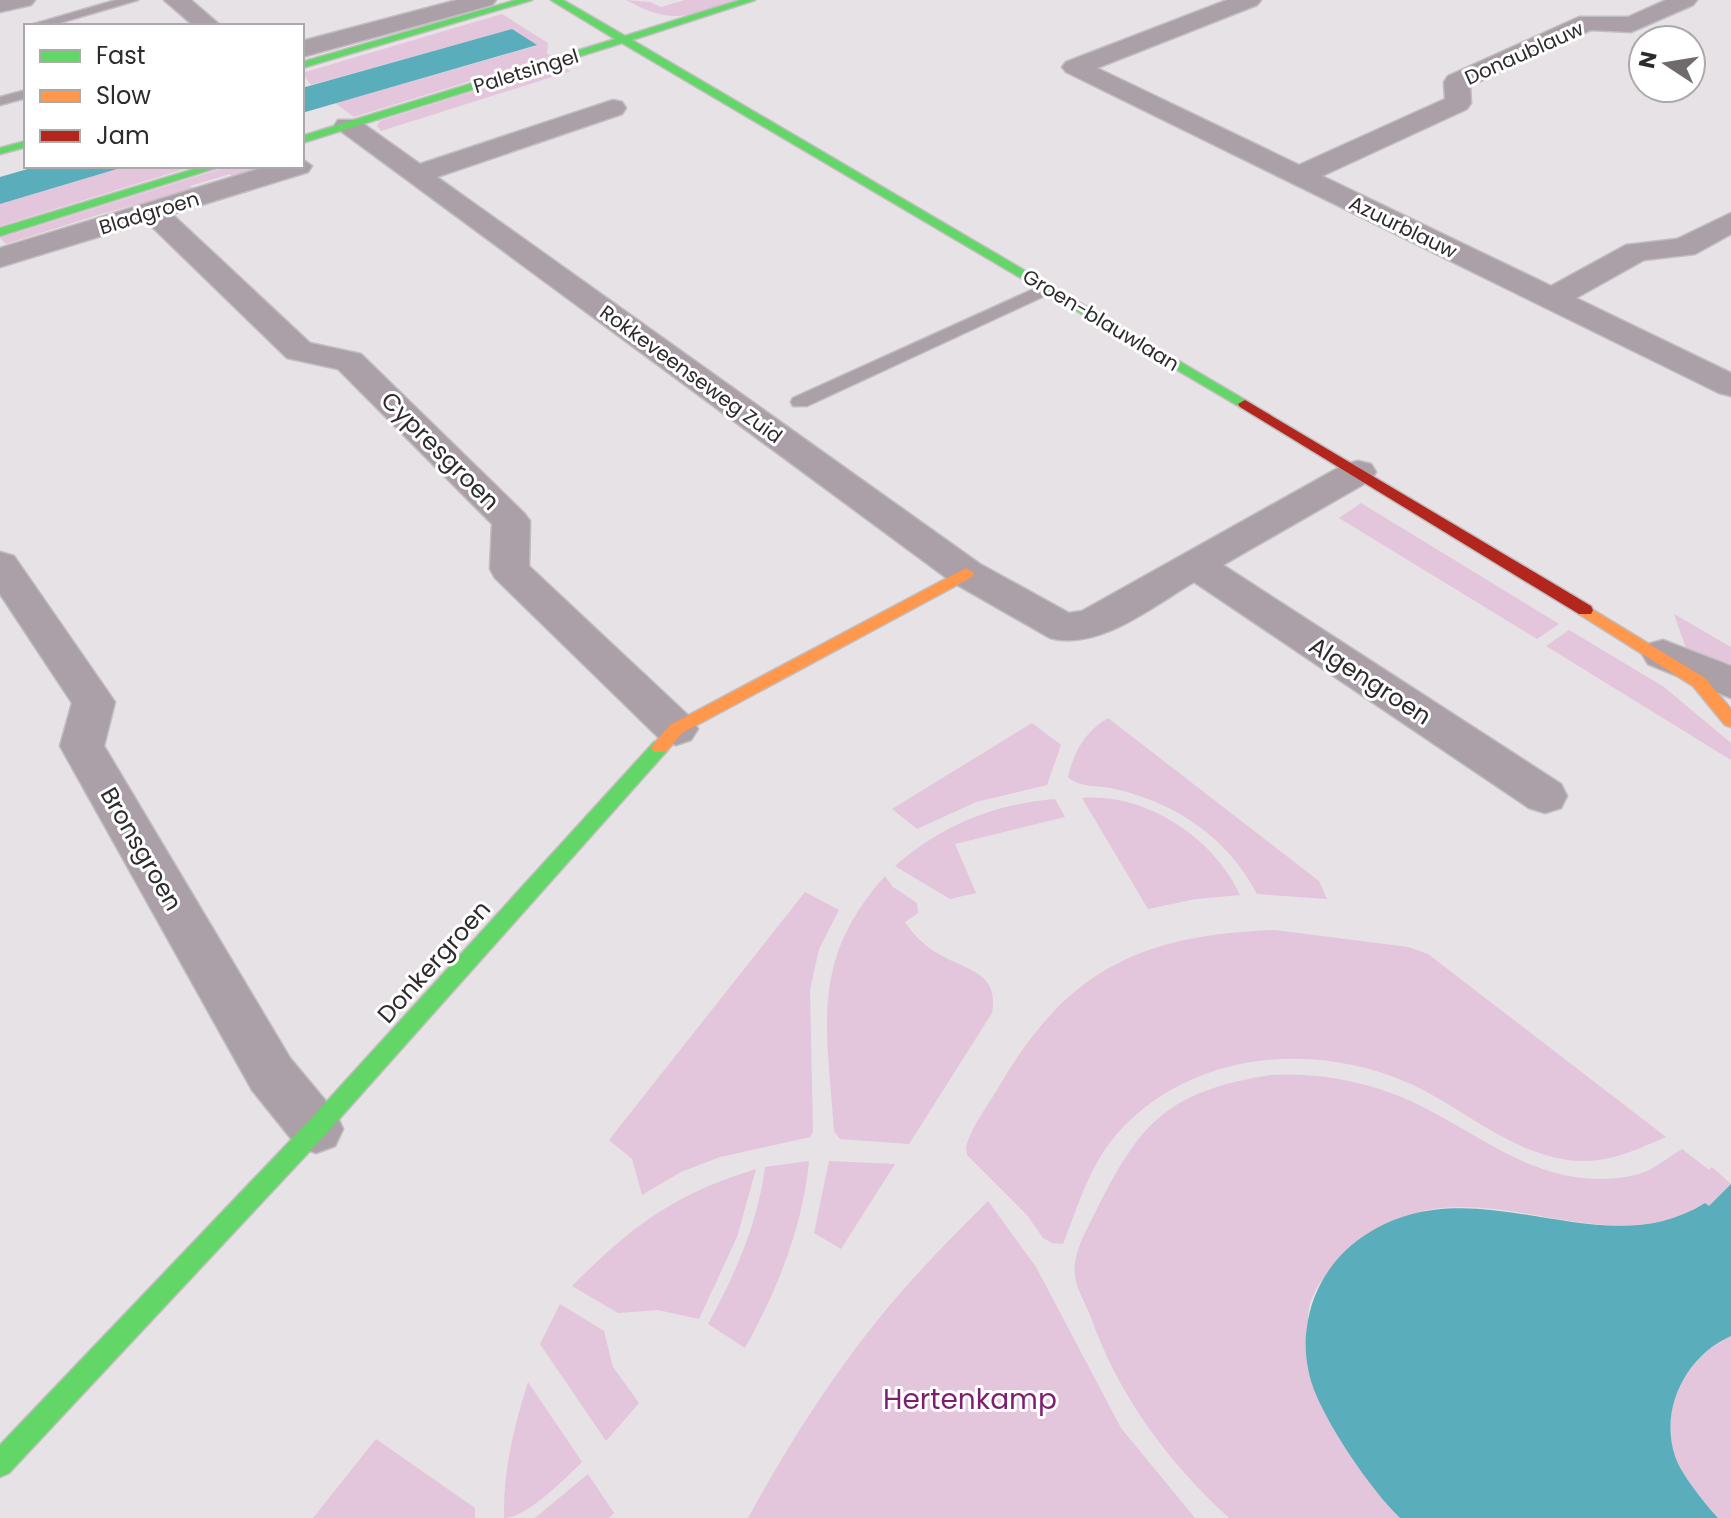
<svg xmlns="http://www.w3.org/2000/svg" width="1731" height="1518" viewBox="0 0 1731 1518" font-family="Poppins,sans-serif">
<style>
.green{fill:#e3c5dc}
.water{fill:#5aadba}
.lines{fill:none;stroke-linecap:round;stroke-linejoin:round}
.lane-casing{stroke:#c1bec0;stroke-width:3}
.street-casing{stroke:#c1bec0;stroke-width:3}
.fast-casing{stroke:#c1bec0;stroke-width:3}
.slow-casing{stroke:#c1bec0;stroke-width:3}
.jam-casing{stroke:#c1bec0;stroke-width:3}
.lane{fill:#ab9fa8;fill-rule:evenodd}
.street{fill:#ab9fa8;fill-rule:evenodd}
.fast{fill:#63d668;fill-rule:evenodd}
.slow{fill:#ff974d;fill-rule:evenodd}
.jam{fill:#b3261e;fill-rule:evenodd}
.labels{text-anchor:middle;stroke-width:6;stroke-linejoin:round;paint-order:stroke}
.far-street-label{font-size:20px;fill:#2e2b2d;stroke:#fff}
.street-label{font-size:24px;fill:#2e2b2d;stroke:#fff}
.near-park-label{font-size:28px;fill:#7d1e6e;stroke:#fff}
</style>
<rect width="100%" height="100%" fill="#e7e2e5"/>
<!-- green -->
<g class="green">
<path d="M626,0L650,2L661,7L685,0H737C687,15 676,27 626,0Z"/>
<path d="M502,14L548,43L547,53L551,56L354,117L335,103L535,46L512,29L311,85L302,73Z"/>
<path d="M557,65L571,71L381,131L377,126L380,121Z"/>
<path d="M127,166H194L0,226V204Z"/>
<path d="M230,166H252L260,174L239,181L230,174L190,186L199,194L164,206L138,204L104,213L6,244L0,238Z"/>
<path d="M1361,503L1559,624L1537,639L1339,518Z"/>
<path d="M1674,614L1731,647V670L1687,651Z"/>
<path d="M1569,630L1664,687L1731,743V760L1546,646Z"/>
<path d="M1108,718L1319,881L1327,899L1257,894C1228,838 1176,803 1115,789C1100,785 1079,788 1068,777C1074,751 1085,732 1108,718Z"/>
<path d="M1032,723L1061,745L1047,785L976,802L917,829L892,809Z"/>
<path d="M1082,798C1146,793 1214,838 1240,895L1196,899L1148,909Z"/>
<path d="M1055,799L1065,817L955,844L976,893L950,899L895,866C941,826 993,804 1055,799Z"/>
<path d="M885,876L893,887L917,903L918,913L905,922C914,936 924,945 937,953C964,970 1000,971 992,1013L909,1144L840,1139L834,1131C827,1027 809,961 885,876Z"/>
<path d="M805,892L839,910L819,949L810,990L813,1132L810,1137L720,1157L681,1172L642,1195L632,1159L609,1140Z"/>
<path d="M1275,930L1408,947L1428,954L1666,1137C1633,1151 1605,1165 1568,1160C1509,1152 1463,1108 1411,1084C1312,1039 1183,1052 1112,1140C1088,1170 1077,1209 1063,1244L1052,1243L1043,1238L1027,1215L967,1155L966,1148C971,1126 990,1103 1001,1083C1069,968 1144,935 1275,930Z"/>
<path d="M1270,1075C1319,1072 1369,1082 1413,1102C1475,1131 1526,1178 1598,1179C1615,1179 1636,1177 1651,1169C1662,1163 1672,1155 1682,1149L1709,1170L1712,1167L1731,1184L1709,1207L1705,1203C1618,1258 1519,1193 1428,1210C1408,1213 1377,1238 1359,1248C1334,1263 1308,1288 1308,1319L1385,1503L1400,1518H1229C1167,1461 1118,1395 1090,1315C1085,1302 1077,1290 1075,1276C1072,1255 1086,1231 1095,1213C1140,1122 1167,1092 1270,1075Z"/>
<path d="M809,1161C803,1226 777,1291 745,1348L708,1324C735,1275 758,1223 765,1167Z"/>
<path d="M829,1161L895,1164L841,1249L814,1233Z"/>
<path d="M756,1169L737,1237L699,1319L658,1310L618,1313L572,1286C632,1226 674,1194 756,1169Z"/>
<path d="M988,1201L1036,1267L1121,1428L1195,1518H748C794,1434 847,1352 911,1281C936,1253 962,1227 988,1201Z"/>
<path d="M560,1304L604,1331L613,1367L639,1403L606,1441L540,1344Z"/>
<path d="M1731,1336V1518H1718C1706,1505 1680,1473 1675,1456C1659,1408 1687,1355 1731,1336Z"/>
<path d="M528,1382L582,1462C566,1478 526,1518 504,1518C503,1470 514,1427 528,1382Z"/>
<path d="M376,1439L475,1508V1518H313Z"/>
<path d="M588,1474L614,1513L609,1518H535Z"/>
</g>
<!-- water -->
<g class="water">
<path d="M512,29L537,45L302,113V88Z"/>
<path d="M38,166H127L0,204V177Z"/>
<path d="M1731,1184V1336C1687,1355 1659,1408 1675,1456C1680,1473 1706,1505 1718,1518H1400C1370,1489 1323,1420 1311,1381C1306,1364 1304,1344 1307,1327C1311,1293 1330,1261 1358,1240C1472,1157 1597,1271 1705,1203L1709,1206Z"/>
</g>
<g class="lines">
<!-- lane casing -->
<g class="lane-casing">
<g id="lane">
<path d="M116,0H138L49,26H27Z"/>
<path d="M26,90V98L0,105V97Z"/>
<path d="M1047,283L1056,288L1053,292L807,406H793L791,402L793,398Z"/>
</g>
</g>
<!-- street casing -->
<g class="street-casing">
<g id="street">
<path d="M0,0H35L31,5L0,12Z"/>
<path d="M164,0H191L221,26H194Z"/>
<path d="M457,0H496L492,5L302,57V41Z"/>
<path d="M1227,0H1261L1257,5L1097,68L1299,165L1445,99L1444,82L1448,76L1579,17H1628L1666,0H1697L1693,5L1631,32L1591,30L1470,86L1471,103L1467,109L1322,176L1551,286L1626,245L1677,239L1731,213V234L1695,254L1644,260L1576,298L1731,373V396L1719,393L1066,72L1062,67L1066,62Z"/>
<path d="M613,100L622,102L626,108L622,114L437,177L980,564L1069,613L1082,611L1345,464L1358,461L1371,464L1376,472L1371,480L1223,565L1561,784L1567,796L1561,808L1545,813L1529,808L1194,582C1153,606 1099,651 1050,638L952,582L334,126L338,120H358L420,164Z"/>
<path d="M302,159L312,166L308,172L172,214L310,343L361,354L524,513L530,521L529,566L691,718L698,729L691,740L676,745L661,740L495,578L490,569L492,524L338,369L287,358L147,222L0,267V248L268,166H302Z"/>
<path d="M0,552L14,556L115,702L104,746L290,1058L335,1112L343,1129L335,1146L316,1153L297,1146L252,1090L60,746L72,703L0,594Z"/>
<path d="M1663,640L1731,666V698L1648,664L1642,654L1648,644Z"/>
</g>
</g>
<!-- fast casing -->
<g class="fast-casing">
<g id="fast">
<path d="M516,0H532L302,68V62Z"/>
<path d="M551,0H563L625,36L740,0H755L632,40L1252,404L1250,407H1240L622,43L302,143V136L615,39Z"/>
<path d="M26,141V147L0,154V148Z"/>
<path d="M204,166H222L0,236V228Z"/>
<path d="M660,741L669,747L666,752L324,1136L9,1473L0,1477V1445L308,1122L654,742Z"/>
</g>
</g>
<!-- slow casing -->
<g class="slow-casing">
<g id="slow">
<path d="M966,568L974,573L972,577L682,733L666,752H654L651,747L670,725Z"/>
<path d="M1585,605L1705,678L1731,709V727L1725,725L1693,686L1579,614L1577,610Z"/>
</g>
</g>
<!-- jam casing -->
<g class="jam-casing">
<path id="jam" d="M1245,400L1591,606L1593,610L1591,614H1579L1240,407L1238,404Z"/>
</g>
<!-- lane -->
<use href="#lane" class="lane"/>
<!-- street -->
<use href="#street" class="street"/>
<!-- fast -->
<use href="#fast" class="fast"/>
<!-- slow -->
<use href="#slow" class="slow"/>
<!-- jam -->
<use href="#jam" class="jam"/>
</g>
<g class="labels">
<!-- far-street labels -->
<g class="far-street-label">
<text transform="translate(1524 53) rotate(-24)" y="7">Donaublauw</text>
<text transform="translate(526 71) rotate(-17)" y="7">Paletsingel</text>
<text transform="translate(149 213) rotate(-17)" y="7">Bladgroen</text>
<text transform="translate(1403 227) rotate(26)" y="7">Azuurblauw</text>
<text transform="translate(1101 320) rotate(31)" y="7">Groen-blauwlaan</text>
<text transform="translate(691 374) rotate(36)" y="7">Rokkeveenseweg Zuid</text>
</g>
<!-- street labels -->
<g class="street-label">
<text transform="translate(440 451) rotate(45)" y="8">Cypresgroen</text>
<text transform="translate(1370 681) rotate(33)" y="8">Algengroen</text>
<text transform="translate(141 849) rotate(60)" y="8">Bronsgroen</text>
<text transform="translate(434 962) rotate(-48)" y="8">Donkergroen</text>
</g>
<!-- near-park labels -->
<g class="near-park-label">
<text x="970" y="1409">Hertenkamp</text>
</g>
</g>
<!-- legend -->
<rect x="24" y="24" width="280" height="144" fill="#ffffff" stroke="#abaaab" stroke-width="2"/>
<rect x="40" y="50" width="40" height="12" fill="#63d668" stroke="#abaaab" stroke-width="2"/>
<text x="96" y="64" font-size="24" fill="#2e2b2d">Fast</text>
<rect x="40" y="90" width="40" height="12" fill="#ff974d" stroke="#abaaab" stroke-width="2"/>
<text x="96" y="104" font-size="24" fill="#2e2b2d">Slow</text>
<rect x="40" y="130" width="40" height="12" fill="#b3261e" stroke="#abaaab" stroke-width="2"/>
<text x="96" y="144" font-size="24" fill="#2e2b2d">Jam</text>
<!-- north arrow -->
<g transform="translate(1667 64) rotate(282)"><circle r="38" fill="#ffffff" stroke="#abaaab" stroke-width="2"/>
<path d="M0-6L14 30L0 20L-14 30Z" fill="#6f6b6d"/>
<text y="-12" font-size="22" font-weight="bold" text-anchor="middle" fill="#2e2b2d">N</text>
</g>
</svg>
